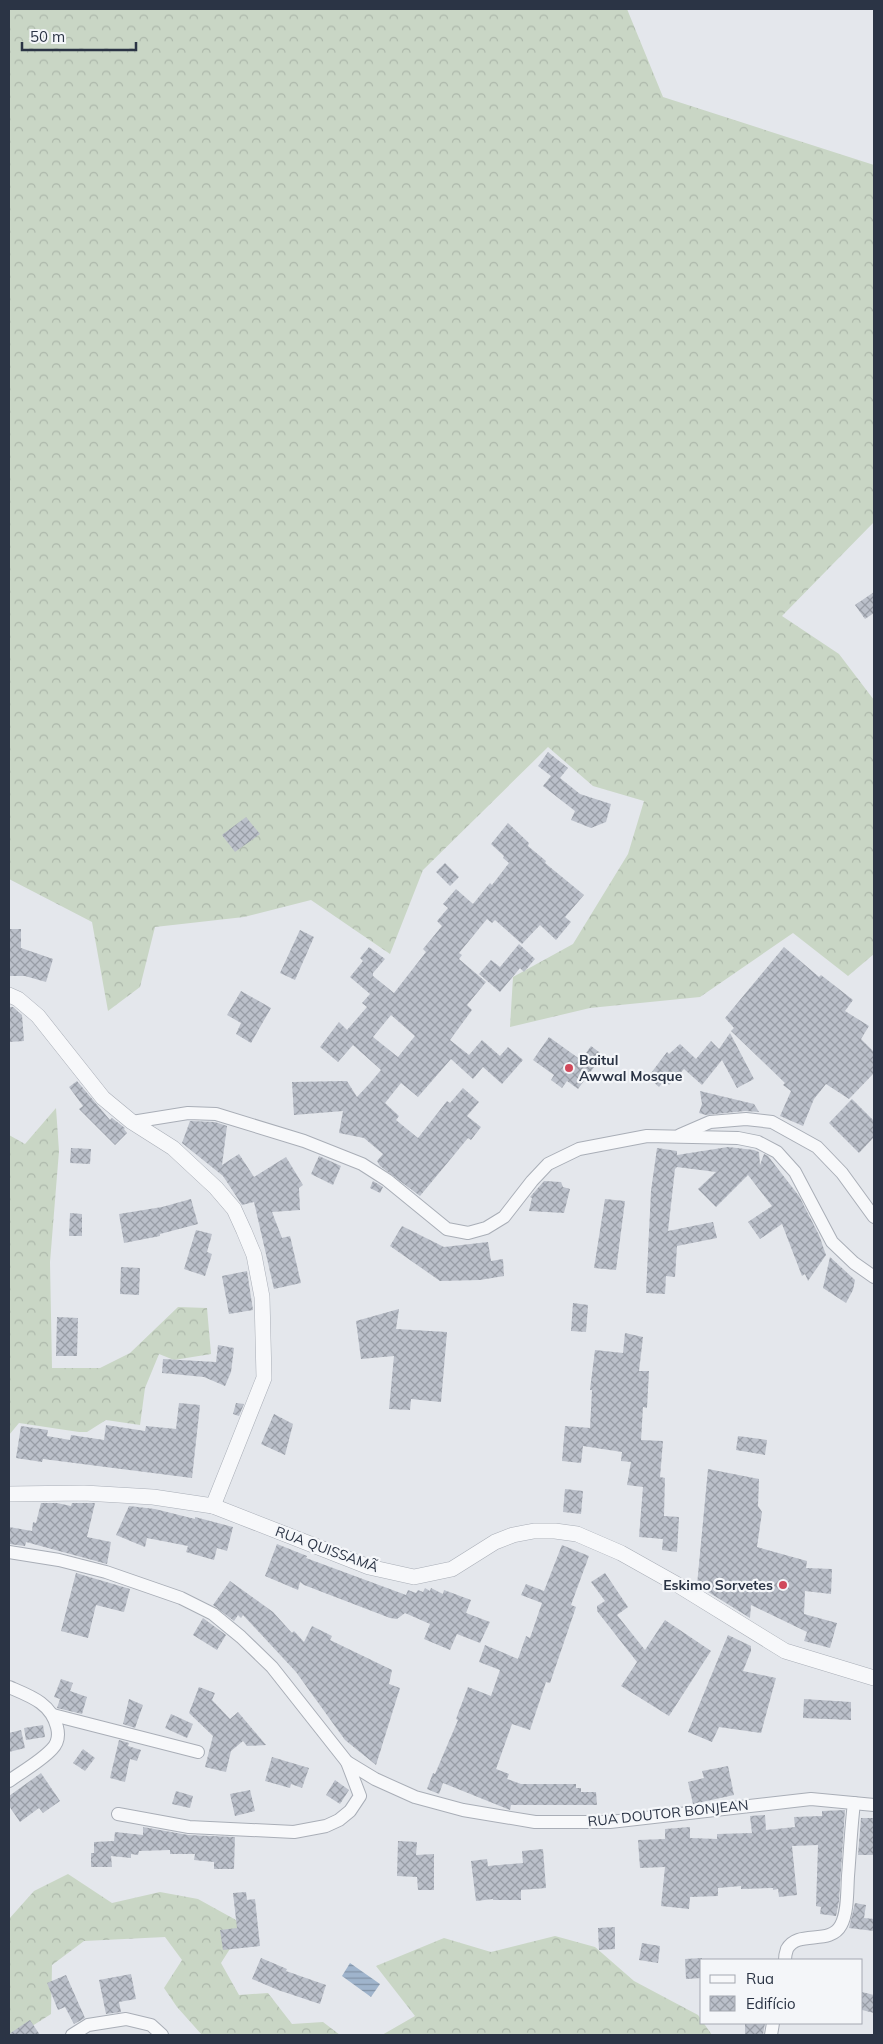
<svg xmlns="http://www.w3.org/2000/svg" width="883" height="2044" viewBox="0 0 883 2044" font-family="Mulish,sans-serif">
<style>
.forest{fill:url(#forest-crowns)}
.water{fill:url(#water-rules)}
.building{fill:url(#building-cross-hatch);fill-rule:evenodd}
.lines{fill:none;stroke-linecap:round;stroke-linejoin:round}
.minor-casing{stroke:#a9aeb7;stroke-width:14}
.tertiary-casing{stroke:#a9aeb7;stroke-width:16}
.minor{stroke:#f7f8fa;stroke-width:12}
.tertiary{stroke:#f7f8fa;stroke-width:15}
.poi-dot{fill:#d1495b;stroke:#f4f6f9;stroke-width:2}
.labels{text-anchor:middle;stroke-width:4.5;stroke-linejoin:round;paint-order:stroke}
.poi-label{font-size:14px;font-weight:bold;fill:#2b3445;stroke:#f4f6f9;text-anchor:start}
.street-label{font-size:14px;fill:#2b3445;stroke:#f4f6f9}
</style>
<defs>
<pattern id="forest-crowns" width="20" height="18" patternUnits="userSpaceOnUse" patternTransform="scale(1.25)"><rect width="20" height="18" fill="#c9d6c5"/><path d="M2 6a3 3 0 1 1 6 0M12 15a3 3 0 1 1 6 0" fill="none" stroke="#adb8ab"/></pattern>
<pattern id="water-rules" width="6" height="5" patternUnits="userSpaceOnUse" patternTransform="scale(1.25)"><rect width="6" height="5" fill="#9fb4cc"/><path d="M0 2.5h6" fill="none" stroke="#8293a7"/></pattern>
<pattern id="building-cross-hatch" width="8" height="8" patternUnits="userSpaceOnUse" patternTransform="scale(1.25)"><rect width="8" height="8" fill="#bbc0ca"/><path d="M0 0l8 8M0 8l8-8" fill="none" stroke="#989da6"/></pattern>
</defs>
<rect width="100%" height="100%" fill="#e4e7ec"/>
<!-- forest -->
<g class="forest">
<path d="M9,9H627L663,97L874,165V522L782,616L839,654L874,700V954L848,976L793,933L700,997L590,1008L510,1027L513,977L573,944L628,854L644,801L593,786L548,747L423,870L390,954L311,900L244,917L155,927L140,987L108,1011L92,922L9,879Z"/>
<path d="M56,1108L59,1151L50,1262L52,1368H100L130,1353L178,1307L207,1308L211,1354L174,1360L159,1354L145,1388L140,1425L106,1420L87,1432H79L19,1423L9,1435V1135L25,1144Z"/>
<path d="M68,1874L112,1903L160,1892L198,1899L245,1925L221,1963L239,1995L268,1993L292,2024L323,2022L340,2035H202L177,2007L164,1988L182,1960L165,1937L84,1941L52,1965L51,2014L18,2035H9V1919L34,1891Z"/>
<path d="M555,1936L595,1947L634,1981L698,2015L712,2035H382L415,2016L376,1966L444,1938L491,1952Z"/>
</g>
<!-- water -->
<path class="water" d="M350,1963L380,1984L371,1997L342,1976Z"/>
<!-- building -->
<g class="building">
<path d="M874,592V613L865,619L855,605Z"/>
<path d="M548,752L568,768L560,778L580,794L611,804L606,822L591,828L571,820L575,811L543,786L551,776L538,766Z"/>
<path d="M246,817L260,834L235,852L222,835Z"/>
<path d="M508,823L529,843L528,846L546,861L545,863L584,895L565,917L571,922L556,940L540,925L522,944L495,920L492,923L487,919L459,953L462,955L459,959L486,982L467,1005L472,1010L450,1040L469,1055L482,1040L500,1056L508,1047L523,1060L502,1084L483,1067L473,1079L451,1059L418,1097L401,1083L385,1103L399,1116L396,1120L418,1138L447,1101L450,1103L463,1088L479,1102L467,1116L481,1127L471,1140L468,1138L420,1196L380,1166L377,1161L383,1154L364,1138L339,1133L343,1111L294,1115L292,1082L347,1081L357,1097L370,1083L381,1070L353,1045L338,1062L320,1047L339,1022L347,1030L367,1007L362,1003L370,994L350,977L363,961L360,958L369,947L385,959L373,973V976L394,993L426,952L423,949L442,926L437,921L448,908L443,904L456,889L473,904L490,883L492,885L509,863L503,858L504,856L491,844ZM391,1015L415,1036L398,1057L373,1037Z"/>
<path d="M445,863L459,877L450,886L436,872Z"/>
<path d="M9,929H21V948L53,959L46,982L25,976H9Z"/>
<path d="M300,930L314,937L295,980L280,973Z"/>
<path d="M519,944L535,959L524,972L520,968L500,992L479,974L491,960L500,967Z"/>
<path d="M784,947L819,977L821,975L853,1000L845,1011L869,1026L861,1039L874,1052V1073L849,1099L826,1084L814,1099L803,1126L780,1116L791,1091L783,1085L785,1083L731,1031L734,1028L725,1018Z"/>
<path d="M241,991L271,1008L251,1043L236,1034L241,1023L227,1015Z"/>
<path d="M9,1007H13L22,1015L24,1041L9,1042Z"/>
<path d="M730,1033L754,1079L737,1088L722,1060L702,1085L684,1069L669,1085L665,1080L659,1087L648,1077L667,1052L669,1054L680,1044L696,1059L711,1041L719,1049Z"/>
<path d="M549,1037L581,1060L591,1046L603,1055L578,1089L567,1081L562,1088L551,1080L554,1075L533,1060Z"/>
<path d="M77,1081L110,1120L112,1118L125,1128L124,1129L127,1133L115,1145L79,1109L83,1106L69,1087Z"/>
<path d="M700,1091L754,1104L759,1112L745,1111L706,1115L699,1113L702,1104Z"/>
<path d="M852,1099L874,1121V1137L859,1153L829,1123Z"/>
<path d="M190,1121L215,1122L227,1126L222,1165L239,1154L254,1177L286,1157L303,1185L299,1188L300,1210L272,1212L282,1238L290,1236L301,1283L274,1289L254,1202L242,1205L223,1176L182,1143Z"/>
<path d="M728,1147L754,1150L759,1152L760,1165L764,1154L768,1156L799,1196L819,1235L826,1255L808,1281L805,1274L802,1276L782,1224L760,1239L748,1222L772,1206L748,1175L716,1207L698,1189L716,1172L677,1167L675,1169L668,1231L713,1222L717,1238L677,1246L675,1277L666,1276L665,1294L646,1293L651,1191L657,1148L677,1151V1155Z"/>
<path d="M71,1148L91,1149L90,1164L70,1163Z"/>
<path d="M319,1156L341,1166L333,1185L311,1174Z"/>
<path d="M373,1181L383,1187L380,1193L370,1188Z"/>
<path d="M544,1181L561,1182L563,1187L570,1189L564,1213L529,1211L532,1198L530,1197Z"/>
<path d="M191,1199L198,1224L160,1234V1236L124,1243L119,1214L162,1207Z"/>
<path d="M605,1199L625,1201L616,1270L594,1268Z"/>
<path d="M70,1213L82,1214V1236H69Z"/>
<path d="M402,1226L444,1247L488,1242L491,1261L503,1259L504,1276L480,1280L440,1281L390,1246Z"/>
<path d="M196,1230L212,1234L207,1252L212,1254L205,1276L184,1269Z"/>
<path d="M830,1257L855,1280L853,1290L846,1303L823,1288Z"/>
<path d="M121,1267L140,1268L139,1295L120,1294Z"/>
<path d="M247,1271L253,1310L229,1314L222,1276Z"/>
<path d="M573,1303L588,1305L586,1332L571,1331Z"/>
<path d="M399,1309L396,1329L447,1332L441,1402L411,1399L410,1410L389,1409L394,1356L361,1359L356,1321Z"/>
<path d="M57,1317L78,1318L77,1356H56Z"/>
<path d="M625,1333L643,1337L639,1371H649L647,1408L643,1407L641,1440L663,1441L660,1477L665,1478L664,1516L679,1517L677,1552L662,1550L663,1539L639,1537L643,1487L627,1485L631,1462L621,1461L622,1452L583,1446L581,1463L562,1461L565,1426L590,1428L592,1390H590L595,1350L623,1353Z"/>
<path d="M218,1345L234,1348L231,1372L225,1386L204,1377L162,1373L163,1359L216,1362Z"/>
<path d="M179,1403L200,1405L192,1478L43,1459L42,1462L16,1458L21,1426L48,1430L47,1436L70,1440L71,1435L104,1440L106,1425L145,1431L146,1426L176,1429Z"/>
<path d="M236,1403L244,1404L239,1416L233,1414Z"/>
<path d="M274,1414L293,1424L285,1455L261,1444Z"/>
<path d="M738,1436L767,1440L765,1455L736,1450Z"/>
<path d="M708,1469L759,1479L758,1506L762,1512L757,1547L807,1561L806,1568L832,1569L831,1594L805,1591L804,1614L837,1623L830,1648L804,1641L807,1632L751,1605L750,1618L697,1585Z"/>
<path d="M565,1489L583,1491L581,1514L563,1512Z"/>
<path d="M41,1503H57L71,1506L72,1503H95L87,1537L111,1542L107,1564L26,1542L25,1546L9,1544V1527L32,1531L33,1522L36,1523Z"/>
<path d="M129,1506L155,1509L195,1519V1517L233,1527L227,1551L217,1548L214,1560L186,1552L188,1546L147,1538L145,1547L116,1535Z"/>
<path d="M277,1544L307,1556L306,1558L406,1595L408,1590L416,1593L418,1590L423,1592L425,1588L430,1591L431,1588L443,1594L444,1590L471,1600L466,1613L490,1622L480,1643L457,1634L450,1650L424,1639L430,1624L405,1613L397,1619L390,1618L304,1585L300,1582L298,1590L265,1576Z"/>
<path d="M562,1545L589,1556L571,1605L576,1607L550,1683L546,1682L530,1730L512,1724L496,1769L509,1774L507,1779L521,1784H576V1788H581V1792H596L597,1805H511L510,1810L443,1783L439,1794L427,1789L433,1773L435,1774L458,1720L456,1719L468,1687L491,1696L500,1670L479,1662L485,1645L518,1659L526,1636L530,1638L542,1603L521,1595L526,1584L544,1591Z"/>
<path d="M76,1573L130,1589L124,1612L96,1605L88,1638L61,1631Z"/>
<path d="M605,1573L628,1607L617,1615L645,1650L665,1620L711,1651L669,1716L621,1686L637,1662L597,1611V1606L605,1601L591,1582Z"/>
<path d="M230,1581L273,1612L292,1633L294,1631L304,1642L312,1626L332,1636L330,1640L392,1670L389,1684L400,1688L376,1765L345,1740L296,1672L243,1615L241,1618L238,1615L234,1621L213,1605Z"/>
<path d="M203,1618L226,1635L217,1650L193,1635Z"/>
<path d="M728,1635L751,1646V1651L743,1671L776,1678L761,1733L719,1727L712,1742L688,1732Z"/>
<path d="M61,1679L73,1683L70,1691L87,1697L82,1714L57,1708L60,1699L54,1697Z"/>
<path d="M199,1687L215,1693L212,1700L230,1719L238,1712L266,1745L247,1746L243,1741L231,1751L226,1772L205,1767L213,1736L189,1713Z"/>
<path d="M129,1699L143,1705L135,1728L123,1724Z"/>
<path d="M804,1699L851,1702V1720L803,1718Z"/>
<path d="M171,1714L193,1724L187,1738L165,1728Z"/>
<path d="M43,1725L45,1737L26,1740L24,1728Z"/>
<path d="M21,1730L25,1748L9,1752V1733Z"/>
<path d="M119,1740L129,1743L128,1746L141,1750L137,1761L130,1759L125,1782L110,1778Z"/>
<path d="M83,1749L95,1758L85,1771L73,1763Z"/>
<path d="M272,1757L309,1768L302,1788L291,1784L290,1788L265,1781Z"/>
<path d="M728,1766L734,1795L693,1804L688,1782L704,1778L702,1771Z"/>
<path d="M41,1773L60,1801L43,1813L39,1808L20,1822L9,1806V1796Z"/>
<path d="M335,1780L349,1790L340,1804L326,1795Z"/>
<path d="M250,1790L255,1811L235,1816L230,1794Z"/>
<path d="M176,1791L193,1796L190,1808L172,1804Z"/>
<path d="M845,1810L839,1901L836,1916L820,1914L821,1907L816,1906L818,1845L792,1846L797,1895L779,1897L778,1889L773,1890V1888L741,1889V1886L718,1888V1896L690,1897L689,1909L661,1906L665,1867L640,1868L638,1840L665,1839V1829L690,1827V1838L717,1839V1834L752,1833L750,1816L765,1815L766,1830L795,1827L794,1817L822,1816V1811Z"/>
<path d="M861,1818H874V1855H858Z"/>
<path d="M143,1827L188,1835L235,1837L234,1869H214V1862L194,1860L195,1854H170V1850L139,1851L138,1855L131,1854V1858L111,1856L112,1867H91V1853H94V1842L114,1841L115,1832L143,1835Z"/>
<path d="M398,1841L417,1842L416,1855L434,1854V1890H418L417,1877L397,1876Z"/>
<path d="M543,1849L546,1888L521,1890V1900H493V1899L476,1901L471,1861L487,1859L488,1866L523,1863L522,1851Z"/>
<path d="M246,1892L247,1900L255,1899L260,1946L223,1950L220,1930L237,1928L233,1893Z"/>
<path d="M855,1903L866,1905L864,1918L874,1919V1931L849,1928Z"/>
<path d="M615,1927V1949L599,1950L598,1928Z"/>
<path d="M642,1943L660,1946L658,1963L639,1960Z"/>
<path d="M261,1958L287,1969L286,1971L326,1985L320,2004L278,1990L252,1979Z"/>
<path d="M702,1958V1978L686,1979L685,1959Z"/>
<path d="M131,1974L136,1999L119,2002L121,2012L106,2014L99,1980Z"/>
<path d="M66,1975L85,2018L74,2024L65,2007L58,2010L47,1983Z"/>
<path d="M862,1992L874,1995V2013L862,2010Z"/>
<path d="M30,2020L40,2035H9V2034Z"/>
<path d="M745,2023H765L763,2035H745Z"/>
</g>
<g class="lines">
<!-- minor casing -->
<g class="minor-casing">
<g id="minor">
<path d="M132,1122L188,1113L216,1114L304,1141L362,1164L387,1180L447,1229L468,1233L486,1228L504,1217L532,1181L548,1164L579,1149L647,1136L738,1138L758,1142L777,1152L795,1172L832,1242L854,1263L874,1277"/>
<path d="M680,1135L710,1122L746,1119L772,1122L817,1147L842,1173L874,1217"/>
<path d="M9,1552L59,1560L106,1572L181,1598L213,1614L241,1637L272,1667L347,1762L375,1779L415,1797L463,1810L535,1822H610L811,1799L874,1805"/>
<path d="M9,1687C30,1696 51,1703 57,1727C59,1735 58,1743 52,1749C41,1761 23,1771 9,1781"/>
<path d="M53,1715L198,1752"/>
<path d="M118,1814L189,1827L294,1832L326,1826L339,1820L350,1811L360,1796L347,1762"/>
<path d="M785,1960C785,1957 786,1952 787,1949C798,1929 830,1946 841,1925C848,1912 847,1891 848,1876C850,1852 851,1827 854,1803"/>
<path d="M72,2035L88,2025L126,2019L151,2025L162,2035"/>
<path d="M771,2035L773,2023"/>
</g>
</g>
<!-- tertiary casing -->
<g class="tertiary-casing">
<g id="tertiary">
<path d="M9,995L18,999L38,1016L103,1098L132,1122L173,1148L216,1188L234,1209L244,1231L254,1255L262,1297L264,1378L213,1506"/>
<path d="M9,1494L84,1493L153,1497L213,1506L369,1567L414,1577L452,1569L495,1542L513,1535L534,1531H555L577,1534L621,1553L678,1585L785,1651L874,1678"/>
</g>
</g>
<!-- minor -->
<use href="#minor" class="minor"/>
<!-- tertiary -->
<use href="#tertiary" class="tertiary"/>
</g>
<!-- markers -->
<g class="poi-dot">
<circle cx="569" cy="1068" r="5"/>
<circle cx="783" cy="1585" r="5"/>
</g>
<g class="labels">
<!-- poi labels -->
<g class="poi-label">
<text x="579" y="1065">Baitul<tspan x="579" dy="16">Awwal Mosque</tspan></text>
<text x="773" y="1590" text-anchor="end">Eskimo Sorvetes</text>
</g>
<!-- street labels -->
<g class="street-label">
<text transform="translate(327 1549) rotate(20)" y="5">RUA QUISSAMÃ</text>
<text transform="translate(668 1813) rotate(-6)" y="5">RUA DOUTOR BONJEAN</text>
</g>
</g>
<!-- border -->
<rect width="883" height="2044" fill="none" stroke="#2b3445" stroke-width="20"/>
<!-- legend -->
<rect x="700" y="1959" width="162" height="65" fill="#f4f6f9" stroke="#a4a8b1"/>
<rect x="710" y="1975" width="25" height="8" fill="#f7f8fa" stroke="#a4a8b1"/>
<text x="746" y="1984" font-size="15" fill="#2b3445">Rua</text>
<rect x="710" y="1996" width="25" height="15" fill="url(#building-cross-hatch)" stroke="#a4a8b1"/>
<text x="746" y="2009" font-size="15" fill="#2b3445">Edifício</text>
<!-- scale -->
<path d="M22 42v8h114v-8" fill="none" stroke="#2b3445" stroke-width="2.5"/>
<text x="30" y="42" font-size="15" fill="#2b3445" stroke="#f4f6f9" stroke-width="4" paint-order="stroke">50 m</text>
</svg>
